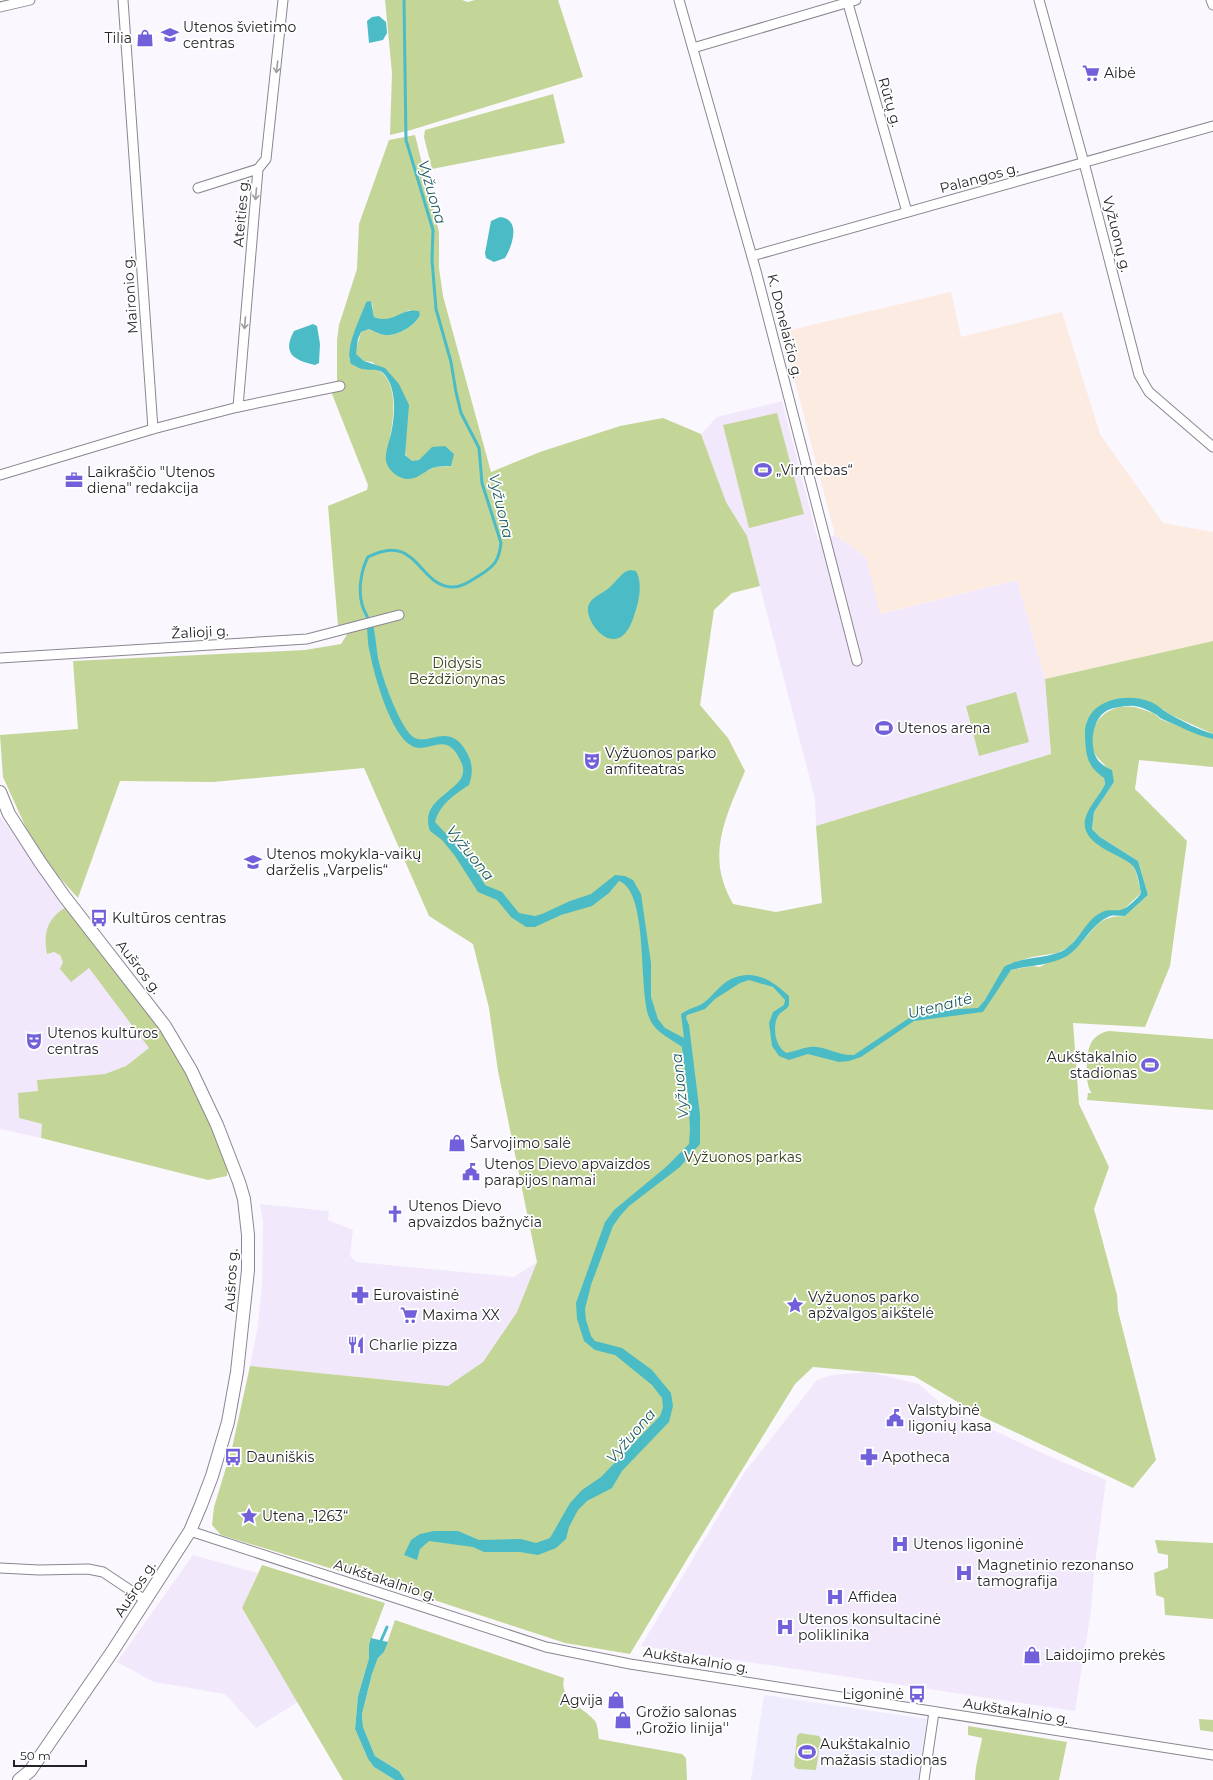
<svg xmlns="http://www.w3.org/2000/svg" width="1213" height="1780" viewBox="0 0 1213 1780" font-family="Montserrat,sans-serif">
<style>
.built{fill:#f2e8fc}
.industrial{fill:#fcebe0}
.education{fill:#efecfe}
.green{fill:#c3d697;fill-rule:evenodd}
.water{fill:#4bbcc6}
.lines{fill:none;stroke-linecap:round;stroke-linejoin:round}
.stream{stroke:#4bbcc6;stroke-width:3}
.minor-casing{stroke:#8b8590;stroke-width:11}
.tertiary-casing{stroke:#8b8590;stroke-width:14}
.minor{stroke:#fff;stroke-width:9}
.tertiary{stroke:#fff;stroke-width:12}
.oneway{stroke:#9d9c9e}
.labels{text-anchor:middle;stroke-width:3.5;stroke-linejoin:round;paint-order:stroke}
.poi-label{font-size:14px;fill:#252327;stroke:#fff;text-anchor:start}
.street-label{font-size:14px;fill:#252327;stroke:#fff}
.park-label{font-size:14px;fill:#343e16;stroke:#fff}
.water-label{font-size:15px;font-style:italic;fill:#1f5d63;stroke:#fff}
</style>
<rect width="100%" height="100%" fill="#fbf7fe"/>
<!-- built -->
<g class="built">
<path d="M782,401L818,540L835,535L866,557L881,614L1017,580L1045,679L1051,754L816,826L815,799L747,536L726,502L701,434L717,417Z"/>
<path d="M0,816L66,907L48,954L50,952L58,953L63,958L62,966L89,967L149,1048L126,1066L105,1074L37,1080L38,1091L19,1113V1118L42,1124L41,1138L0,1129Z"/>
<path d="M260,1204L329,1211L328,1220L353,1230L350,1256L357,1262L514,1277L537,1262L517,1312L483,1362L448,1386L250,1366L258,1325L262,1285L263,1222Z"/>
<path d="M869,1372L919,1384L946,1408L1053,1458L1106,1480L1094,1572L1091,1611L1075,1711L641,1646L744,1473L817,1380L832,1375Z"/>
<path d="M193,1555L258,1573L242,1609L298,1702L256,1728L225,1694L154,1682L117,1662Z"/>
</g>
<!-- industrial -->
<path class="industrial" d="M951,292L961,337L1062,312L1100,434L1163,523L1213,532V641L1045,679L1017,580L880,614L866,557L835,535L782,332Z"/>
<!-- education -->
<path class="education" d="M764,1695L927,1719L918,1780H751Z"/>
<!-- green -->
<g class="green">
<path d="M385,0H462L468,2L475,0H558L583,77L411,130L390,135L392,73Z"/>
<path d="M553,94L565,143L432,169L424,137L425,130Z"/>
<path d="M415,135L439,232V268L443,296L491,472L540,452L620,426L663,418L701,434L726,502L747,536L760,586L732,593L714,610L700,705L728,738L745,771C731,805 711,843 723,881C725,889 729,896 733,904L776,912L822,903L816,826L1051,754L1045,679L1213,641V734L1169,714L1163,709L1117,699L1087,720C1084,741 1086,765 1104,778L1105,784L1086,817V828L1115,854L1132,864L1136,872L1141,893L1123,910L1102,912L1090,922L1069,947L1057,953L1032,957L1009,964L1004,979L1011,970L1033,966L1040,967C1051,960 1067,955 1078,946C1096,929 1096,916 1125,916L1148,895L1138,861L1100,837L1092,829L1094,812L1114,782C1112,778 1110,772 1107,768C1101,760 1094,757 1092,745C1089,715 1118,699 1144,710C1151,712 1155,713 1160,719L1213,739V767L1139,760L1135,789L1187,841L1170,966L1145,1027L1073,1023L1079,1104L1109,1167L1094,1209L1117,1295L1118,1311L1156,1460L1133,1488L981,1416L914,1376L813,1367L795,1384L689,1556L630,1654L565,1643L428,1598L221,1535L212,1525L214,1507L232,1448L250,1366L448,1386L483,1362L517,1312L537,1262L498,1071L489,1008L473,944L429,916L364,768L213,782L120,781L78,898L50,867L27,830L3,777L0,735L78,729L73,661L305,650L341,644L353,625L338,626L328,506L367,490L368,485L332,394L337,383V340L339,325L357,269L359,224L389,140ZM366,302L372,303L374,317C388,323 397,316 409,310L420,315C415,326 396,337 384,335C379,334 374,331 369,329L361,332L355,354L364,361L372,362L399,384L405,437V454L412,462L419,460L451,466L435,467L427,471L387,451C392,431 402,383 378,370C370,365 358,363 349,360Z"/>
<path d="M777,413L804,514L749,528L723,425Z"/>
<path d="M1016,692L1029,742L979,756L966,706Z"/>
<path d="M66,907L167,1039C181,1062 232,1153 227,1176L208,1180L41,1138L42,1124L19,1118L18,1093L38,1091L37,1080L105,1074L126,1066L149,1048L89,968L71,982L60,969L63,962L60,955L54,952L47,954C43,932 47,919 66,907Z"/>
<path d="M1109,1031L1213,1039V1110L1087,1100L1088,1093H1092C1084,1085 1086,1052 1091,1043C1095,1036 1102,1032 1109,1031Z"/>
<path d="M1155,1540L1213,1543V1619L1165,1615L1164,1598L1156,1595L1154,1573L1168,1568V1555L1158,1553Z"/>
<path d="M262,1565L385,1603L369,1645V1658L358,1696L355,1729L368,1759L374,1767L395,1780H343L242,1608Z"/>
<path d="M395,1620L564,1678C559,1701 584,1707 595,1721C598,1725 598,1734 599,1739L682,1754L686,1758L687,1780H405L399,1771L375,1756L363,1727L362,1714L372,1674L378,1658L384,1652Z"/>
<path d="M1199,1719L1213,1720V1732L1200,1730Z"/>
<path d="M968,1726L1067,1742L1059,1780H975C975,1765 980,1752 982,1738L968,1735Z"/>
<path d="M800,1733L819,1736L821,1739L816,1770L797,1769L794,1766L797,1736Z"/>
</g>
<!-- water -->
<g class="water">
<path d="M379,16L386,22L387,33L383,40L369,43L367,21L372,17Z"/>
<path d="M500,217C521,219 513,245 505,258L494,262L486,258L485,253L491,221Z"/>
<path d="M371,301L374,317C393,325 401,307 419,311L420,315C415,326 396,337 384,335C379,334 374,331 369,329L361,332L358,339L356,354L364,361L385,368L399,384L409,405L405,455L412,461L419,460L432,447L445,446L454,454L451,466C446,466 441,466 436,467C426,469 419,479 408,479C399,479 388,471 386,461C385,452 389,442 391,434C395,416 397,390 385,375C379,367 370,371 362,369C358,368 354,365 351,364C344,347 361,318 366,302Z"/>
<path d="M313,324L317,326L320,344L319,363L315,365C293,360 282,353 294,331Z"/>
<path d="M631,570L636,571C643,584 639,602 634,616C618,667 581,620 589,604C593,596 604,593 610,587C617,581 622,571 631,570Z"/>
<path d="M372,619C375,632 376,645 378,658C382,677 398,723 412,736C427,749 449,719 467,753C473,764 473,773 469,785C454,795 440,804 435,822L469,858L485,885L502,892L519,913L535,916L542,914L570,901L591,894L615,875L625,876L633,880L641,894L651,963V997L658,1019L665,1028L684,1038L681,1014C689,1008 699,1007 706,1001C714,994 721,984 731,979C754,968 773,981 789,996V1005C787,1010 781,1011 778,1016C772,1026 775,1048 787,1053C797,1051 806,1046 816,1047C829,1048 840,1056 854,1055L915,1014L925,1011L978,1008L985,1000L1004,967C1020,957 1040,959 1057,953C1078,947 1083,921 1102,912C1108,909 1114,911 1120,910C1127,909 1138,898 1141,893C1139,884 1138,870 1131,864C1115,852 1077,843 1086,816C1090,805 1100,795 1105,784L1104,778C1087,766 1086,756 1085,736C1083,701 1124,691 1151,702C1158,705 1164,711 1171,715C1184,722 1199,730 1213,734V739C1195,735 1179,726 1162,719C1159,718 1158,715 1155,714C1148,710 1137,705 1129,706C1123,706 1113,708 1108,710C1093,717 1089,743 1096,757C1098,762 1106,768 1112,770L1114,782L1094,812L1092,829L1100,837L1138,861L1148,895L1125,916C1120,916 1114,915 1110,916C1091,924 1083,946 1067,956C1049,966 1030,965 1011,970L983,1012L914,1021L861,1057L849,1061L839,1062L808,1054L789,1060L779,1056L772,1046L769,1023L773,1012L784,1005L785,1000L773,987L749,980L740,983L715,999L705,1009L687,1015L686,1018L689,1025L700,1115V1144L680,1167L629,1206L620,1216L613,1226L591,1285L585,1309L586,1320L591,1336L595,1341L622,1348L652,1370L671,1393L673,1406L669,1422L622,1471L612,1488L587,1501L578,1510L569,1527L566,1539L556,1548L538,1555L520,1552H484L473,1547L429,1541L420,1549L417,1560L404,1555L411,1540L420,1534L434,1531H458L479,1540L521,1539L536,1543L550,1538L570,1503L582,1490L601,1477L660,1416L663,1407L662,1398L652,1385L615,1355L595,1350L584,1341L577,1319L576,1303L605,1222L614,1210L666,1167L689,1144L690,1129L688,1095L682,1047C670,1038 654,1032 649,1017C638,988 649,892 619,881L609,893L592,906L561,915L535,927H526L511,917L497,900L478,892L455,856L442,840L430,831C417,795 472,791 462,764C447,727 430,755 412,746C391,736 374,675 370,653C367,642 368,631 366,620Z"/>
<path d="M371,1638L388,1642L384,1652L378,1658L372,1674L362,1714L363,1727L375,1756L399,1771L405,1780H395L374,1767L368,1759L355,1729L358,1696L369,1658V1645Z"/>
</g>
<g class="lines">
<!-- stream -->
<g class="stream">
<path d="M369,621C367,615 363,610 362,604C358,590 361,570 368,557C418,531 418,587 453,587C463,587 472,580 480,575C495,566 499,560 501,543L482,483L479,448L461,413L456,392L451,362L436,309L432,260L433,230L406,140L404,0"/>
<path d="M380,1643L387,1627"/>
</g>
<!-- minor casing -->
<g class="minor-casing">
<g id="minor">
<path d="M123,0L153,429"/>
<path d="M679,0L756,271L857,661"/>
<path d="M847,0L907,212"/>
<path d="M1039,0L1087,174L1139,375L1149,392L1213,447"/>
<path d="M1211,0L1213,5"/>
<path d="M0,7L30,0"/>
<path d="M693,48L856,0"/>
<path d="M198,188L258,169"/>
<path d="M752,256L1213,126"/>
<path d="M238,407L258,169L266,159L283,0"/>
<path d="M0,475L153,429L238,407L340,386"/>
<path d="M0,658L307,639L399,615"/>
<path d="M190,1531L546,1647L630,1664L1213,1755"/>
<path d="M0,1568L39,1570L88,1569L103,1572L145,1600"/>
<path d="M924,1780L934,1712"/>
</g>
</g>
<!-- tertiary casing -->
<g class="tertiary-casing">
<path id="tertiary" d="M0,792L9,814L40,862L64,896L165,1026L191,1070L217,1125L239,1182L244,1199L248,1235V1270L237,1372L228,1422L212,1476L201,1505L190,1531L112,1652L30,1771L19,1780"/>
</g>
<!-- minor -->
<use href="#minor" class="minor"/>
<!-- tertiary -->
<use href="#tertiary" class="tertiary"/>
</g>
<!-- one-way arrows -->
<defs><path id="oneway-shaft" d="M-6 0H5M1.5-3L5.5 0L1.5 3" fill="none" stroke-width="1.6" stroke-linecap="round" stroke-linejoin="round"/></defs>
<g class="oneway">
<use href="#oneway-shaft" transform="translate(277 67) rotate(97)"/>
<use href="#oneway-shaft" transform="translate(256 194) rotate(95)"/>
<use href="#oneway-shaft" transform="translate(245 323) rotate(95)"/>
</g>
<!-- icons -->
<defs>
<g id="school-bare" transform="scale(1.38)"><path d="M0-5L7-2L0 1L-7-2ZM-4 1L0 2.5L4 1V4Q0 6-4 4Z" fill="#7260da" stroke="#fff" stroke-width="2.5" paint-order="stroke"/></g>
<g id="shop-bare" transform="scale(1.38)"><path d="M-5-2.5h2.3a2.7 3.5 0 0 1 5.4 0H5L5.5 6h-11ZM-1.5-2.5h3a1.5 2.3 0 0 0-3 0Z" fill="#7260da" stroke="#fff" stroke-width="2.5" paint-order="stroke"/></g>
<g id="supermarket-bare" transform="scale(1.38)"><path d="M-6-5.5h2.5l.6 2H6L4.5 2H-2.5L-4.4-4H-6ZM-1.5 3.2a1.3 1.3 0 1 0 .1 0ZM3 3.2a1.3 1.3 0 1 0 .1 0Z" fill="#7260da" stroke="#fff" stroke-width="2.5" paint-order="stroke"/></g>
<g id="stadium-bare" transform="scale(1.38)"><path d="M0-5a6.5 5 0 1 0 0 10a6.5 5 0 1 0 0-10ZM-3.5-1.8h7v3.6h-7Z" fill="#7260da" stroke="#fff" stroke-width="2.5" paint-order="stroke"/></g>
<g id="office-bare" transform="scale(1.38)"><path d="M-6-3h4V-5.5h4V-3h4V5H-6ZM-1-4.5V-3h2v-1.5ZM-6 0V1H6V0Z" fill="#7260da" stroke="#fff" stroke-width="2.5" paint-order="stroke"/></g>
<g id="theatre-bare" transform="scale(1.38)"><path d="M-5-5.5Q0-4 5-5.5V0Q5 5 0 6Q-5 5-5 0ZM-3.3-2.5H-1v1.5H-3.3ZM1-2.5H3.3v1.5H1ZM-2.8 1Q0 5.5 2.8 1Z" fill="#7260da" stroke="#fff" stroke-width="2.5" paint-order="stroke"/></g>
<g id="bus-bare" transform="scale(1.38)"><path d="M-5-6H5V4H4V6H2V4H-2V6H-4V4H-5ZM-3.5-4V0h7V-4ZM-3.5 1.2v1.5H-2V1.2ZM2 1.2v1.5H3.5V1.2Z" fill="#7260da" stroke="#fff" stroke-width="2.5" paint-order="stroke"/></g>
<g id="civic-bare" transform="scale(1.38)"><path d="M-.6-6.5H3V-4.5H.6V-3L4-1V1h2V6H-6V1h2V-1L-.6-3ZM-1.2 2.5V6h2.4V2.5Z" fill="#7260da" stroke="#fff" stroke-width="2.5" paint-order="stroke"/></g>
<g id="church-bare" transform="scale(1.38)"><path d="M-1.2-6h2.4v3.5h3.3v2.4h-3.3V6h-2.4V-.1h-3.3v-2.4h3.3Z" fill="#7260da" stroke="#fff" stroke-width="2.5" paint-order="stroke"/></g>
<g id="pharmacy-bare" transform="scale(1.38)"><path d="M-2-6h4v4h4v4h-4v4h-4v-4h-4v-4h4Z" fill="#7260da" stroke="#fff" stroke-width="2.5" paint-order="stroke"/></g>
<g id="sight-bare" transform="scale(1.38)"><path d="M0-6L1.8-2.2L6-1.7L2.9 1.2L3.7 5.4L0 3.3L-3.7 5.4L-2.9 1.2L-6-1.7L-1.8-2.2Z" fill="#7260da" stroke="#fff" stroke-width="2.5" paint-order="stroke"/></g>
<g id="restaurant-bare" transform="scale(1.38)"><path d="M-5-6h1v4h1v-4h1v4h1v-4h1v5L-1.5 .5V6h-2V.5L-5-1ZM5-6V6H3V1.5H1.5Q1.5-4 5-6Z" fill="#7260da" stroke="#fff" stroke-width="2.5" paint-order="stroke"/></g>
<g id="hospital-bare" transform="scale(1.38)"><path d="M-5-5h3v3.5h4V-5h3V5h-3V1.5h-4V5h-3Z" fill="#7260da" stroke="#fff" stroke-width="2.5" paint-order="stroke"/></g>
</defs>
<g fill-rule="evenodd">
<use href="#school-bare" x="170" y="35"/>
<use href="#shop-bare" x="145" y="38"/>
<use href="#supermarket-bare" x="1091" y="73"/>
<use href="#stadium-bare" x="763" y="470"/>
<use href="#office-bare" x="74" y="480"/>
<use href="#stadium-bare" x="884" y="728"/>
<use href="#theatre-bare" x="592" y="761"/>
<use href="#school-bare" x="253" y="862"/>
<use href="#bus-bare" x="99" y="918"/>
<use href="#theatre-bare" x="34" y="1041"/>
<use href="#stadium-bare" x="1150" y="1065"/>
<use href="#shop-bare" x="457" y="1143"/>
<use href="#civic-bare" x="471" y="1172"/>
<use href="#church-bare" x="395" y="1214"/>
<use href="#pharmacy-bare" x="360" y="1295"/>
<use href="#sight-bare" x="795" y="1305"/>
<use href="#supermarket-bare" x="409" y="1315"/>
<use href="#restaurant-bare" x="356" y="1345"/>
<use href="#civic-bare" x="895" y="1418"/>
<use href="#bus-bare" x="233" y="1457"/>
<use href="#pharmacy-bare" x="869" y="1457"/>
<use href="#sight-bare" x="249" y="1516"/>
<use href="#hospital-bare" x="900" y="1544"/>
<use href="#hospital-bare" x="964" y="1573"/>
<use href="#hospital-bare" x="835" y="1597"/>
<use href="#hospital-bare" x="785" y="1627"/>
<use href="#shop-bare" x="1032" y="1655"/>
<use href="#bus-bare" x="917" y="1694"/>
<use href="#shop-bare" x="616" y="1700"/>
<use href="#shop-bare" x="623" y="1720"/>
<use href="#stadium-bare" x="807" y="1752"/>
</g>
<g class="labels">
<!-- poi labels -->
<g class="poi-label">
<text x="183" y="32">Utenos švietimo<tspan x="183" dy="16">centras</tspan></text>
<text x="132" y="43" text-anchor="end">Tilia</text>
<text x="1104" y="78">Aibė</text>
<text x="776" y="475">„Virmebas“</text>
<text x="87" y="477">Laikraščio "Utenos<tspan x="87" dy="16">diena" redakcija</tspan></text>
<text x="897" y="733">Utenos arena</text>
<text x="605" y="758">Vyžuonos parko<tspan x="605" dy="16">amfiteatras</tspan></text>
<text x="266" y="859">Utenos mokykla-vaikų<tspan x="266" dy="16">darželis „Varpelis“</tspan></text>
<text x="112" y="923">Kultūros centras</text>
<text x="47" y="1038">Utenos kultūros<tspan x="47" dy="16">centras</tspan></text>
<text x="1137" y="1062" text-anchor="end">Aukštakalnio<tspan x="1137" dy="16">stadionas</tspan></text>
<text x="470" y="1148">Šarvojimo salė</text>
<text x="484" y="1169">Utenos Dievo apvaizdos<tspan x="484" dy="16">parapijos namai</tspan></text>
<text x="408" y="1211">Utenos Dievo<tspan x="408" dy="16">apvaizdos bažnyčia</tspan></text>
<text x="373" y="1300">Eurovaistinė</text>
<text x="808" y="1302">Vyžuonos parko<tspan x="808" dy="16">apžvalgos aikštelė</tspan></text>
<text x="422" y="1320">Maxima XX</text>
<text x="369" y="1350">Charlie pizza</text>
<text x="908" y="1415">Valstybinė<tspan x="908" dy="16">ligonių kasa</tspan></text>
<text x="246" y="1462">Dauniškis</text>
<text x="882" y="1462">Apotheca</text>
<text x="262" y="1521">Utena „1263“</text>
<text x="913" y="1549">Utenos ligoninė</text>
<text x="977" y="1570">Magnetinio rezonanso<tspan x="977" dy="16">tamografija</tspan></text>
<text x="848" y="1602">Affidea</text>
<text x="798" y="1624">Utenos konsultacinė<tspan x="798" dy="16">poliklinika</tspan></text>
<text x="1045" y="1660">Laidojimo prekės</text>
<text x="904" y="1699" text-anchor="end">Ligoninė</text>
<text x="603" y="1705" text-anchor="end">Agvija</text>
<text x="636" y="1717">Grožio salonas<tspan x="636" dy="16">,,Grožio linija''</tspan></text>
<text x="820" y="1749">Aukštakalnio<tspan x="820" dy="16">mažasis stadionas</tspan></text>
</g>
<!-- street labels -->
<g class="street-label">
<text transform="translate(890 102) rotate(74)" y="5">Rūtų g.</text>
<text transform="translate(979 178) rotate(-15)" y="5">Palangos g.</text>
<text transform="translate(241 213) rotate(-85)" y="5">Ateities g.</text>
<text transform="translate(1117 234) rotate(76)" y="5">Vyžuonų g.</text>
<text transform="translate(130 295) rotate(-94)" y="5">Maironio g.</text>
<text transform="translate(785 326) rotate(76)" y="5">K. Donelaičio g.</text>
<text transform="translate(200 632) rotate(-3)" y="5">Žalioji g.</text>
<text transform="translate(139 967) rotate(52)" y="5">Aušros g.</text>
<text transform="translate(231 1280) rotate(-87)" y="5">Aušros g.</text>
<text transform="translate(385 1580) rotate(18)" y="5">Aukštakalnio g.</text>
<text transform="translate(135 1589) rotate(-57)" y="5">Aušros g.</text>
<text transform="translate(696 1660) rotate(9)" y="5">Aukštakalnio g.</text>
<text transform="translate(1016 1711) rotate(9)" y="5">Aukštakalnio g.</text>
</g>
<!-- park labels -->
<g class="park-label">
<text x="457" y="668">Didysis<tspan x="457" dy="16">Beždžionynas</tspan></text>
<text x="743" y="1162">Vyžuonos parkas</text>
</g>
<!-- water labels -->
<g class="water-label">
<text transform="translate(432 192) rotate(74)" y="5">Vyžuona</text>
<text transform="translate(501 506) rotate(77)" y="5">Vyžuona</text>
<text transform="translate(470 853) rotate(51)" y="5">Vyžuona</text>
<text transform="translate(940 1006) rotate(-14)" y="5">Utenaitė</text>
<text transform="translate(680 1086) rotate(-96)" y="5">Vyžuona</text>
<text transform="translate(631 1436) rotate(-49)" y="5">Vyžuona</text>
</g>
</g>
<!-- scale -->
<path d="M14 1760v6h72v-6" fill="none" stroke="#252327" stroke-width="2"/>
<text x="20" y="1760" font-size="12" fill="#252327" stroke="#ffffff" stroke-width="3" paint-order="stroke">50 m</text>
</svg>
